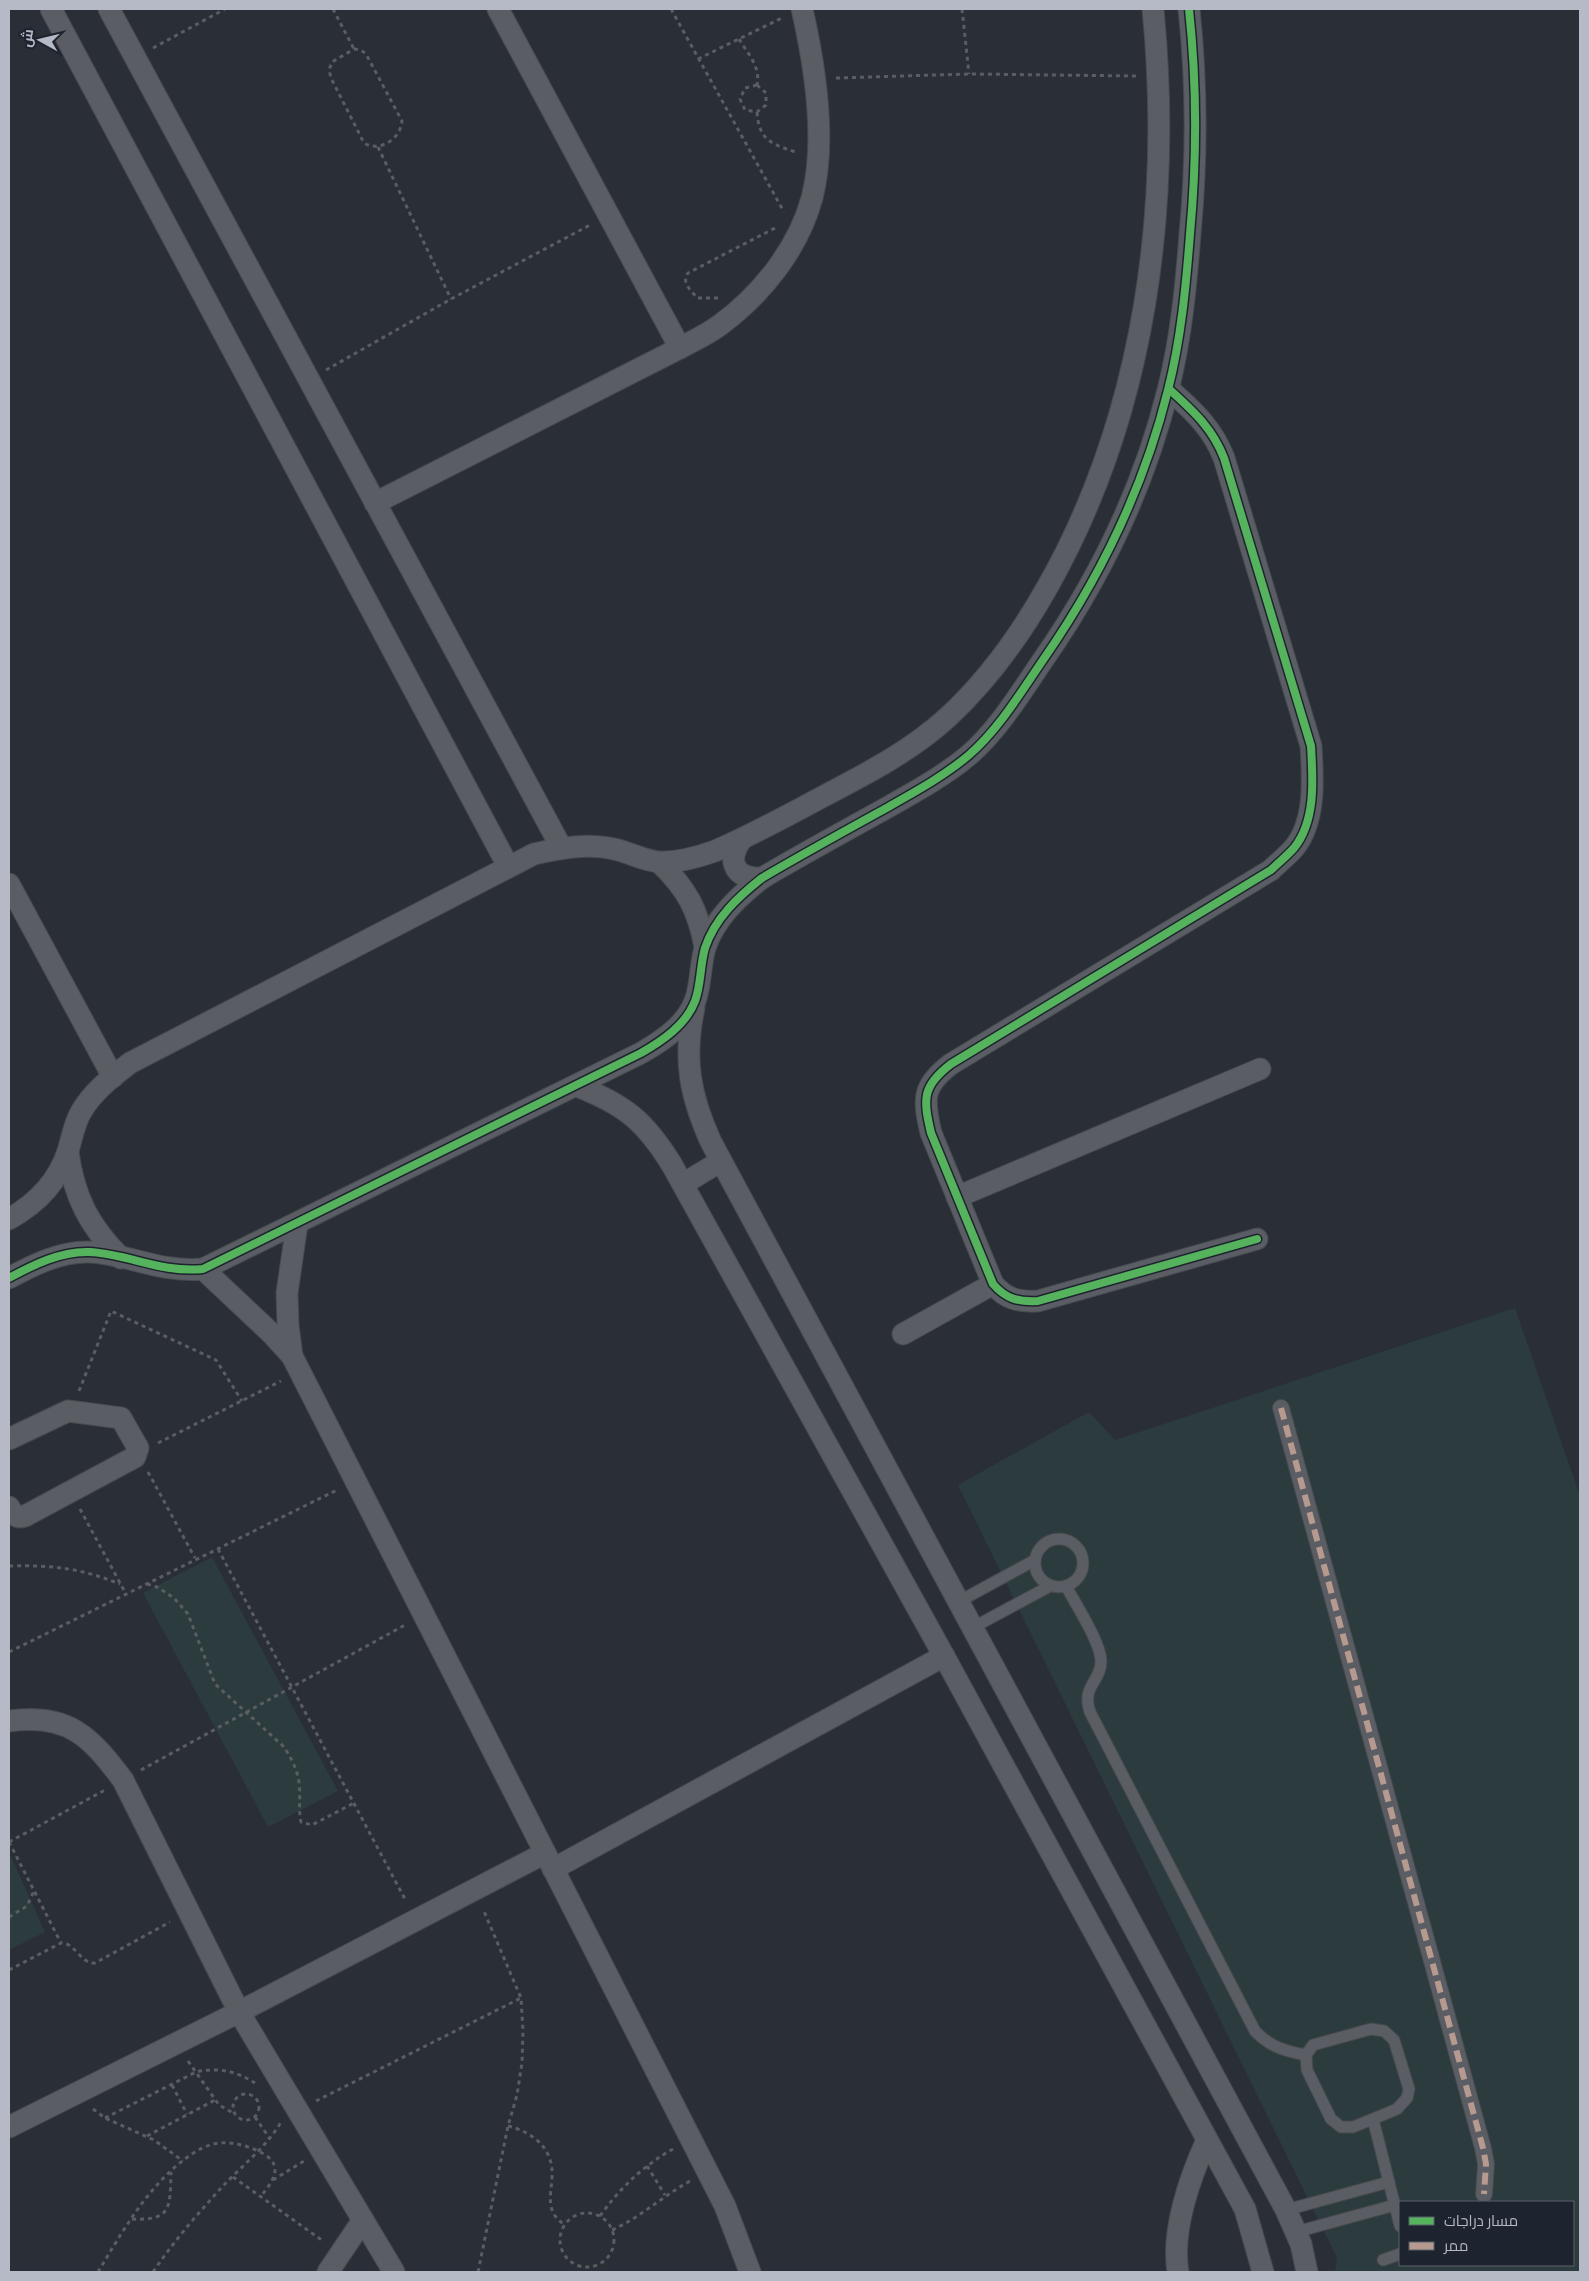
<svg xmlns="http://www.w3.org/2000/svg" width="1589" height="2281" viewBox="0 0 1589 2281" font-family="'Titillium Web',Cairo,sans-serif">
<style>
.green{fill:#2c3b3e;fill-rule:evenodd}
.lines{fill:none;stroke-linecap:round;stroke-linejoin:round}
.service-casing{stroke:#46494e;stroke-width:13}
.pedestrian-casing{stroke:#46494e;stroke-width:18}
.minor-casing{stroke:#46494e;stroke-width:23}
.path{stroke:#5a5d62;stroke-width:3;stroke-dasharray:4 4;stroke-linecap:butt}
.service{stroke:#5a5d63;stroke-width:11}
.pedestrian{stroke:#5a5d63;stroke-width:16}
.minor{stroke:#5a5d63;stroke-width:21}
.quiet{stroke:#b69a8f;stroke-width:6;stroke-dasharray:12 6;stroke-linecap:butt}
.cycleway-casing{stroke:#1e242f;stroke-width:11}
.cycleway{stroke:#56b35d;stroke-width:8}
</style>
<rect width="100%" height="100%" fill="#2a2e36"/>
<!-- green -->
<g class="green">
<path d="M1515,1308L1580,1496V2272H1335L1337,2258L958,1485L1089,1412L1115,1440ZM1400,2202H1573V2265H1400Z"/>
<path d="M212,1557L338,1791L268,1827L143,1593Z"/>
<path d="M9,1852L45,1932L9,1950Z"/>
</g>
<g class="lines">
<!-- service casing -->
<g class="service-casing">
<g id="service">
<circle cx="1059" cy="1563" r="24"/>
<path d="M1066,1586C1075,1603 1101,1643 1101,1661C1101,1682 1081,1686 1090,1712L1255,2031C1270,2047 1285,2051 1306,2055"/>
<path d="M958,1602L1035,1560"/>
<path d="M972,1628L1050,1586"/>
<path d="M1371,2029L1384,2031L1394,2040L1409,2089L1407,2098L1397,2109L1390,2112L1353,2127H1341L1331,2119L1307,2070L1306,2055L1313,2045Z"/>
<path d="M1373,2119L1400,2226"/>
<path d="M1286,2210L1389,2182"/>
<path d="M1296,2232L1395,2205"/>
<path d="M1383,2260L1400,2254"/>
</g>
</g>
<!-- pedestrian casing -->
<g class="pedestrian-casing">
<path id="pedestrian" d="M1281,1408L1483,2148L1486,2164L1484,2194"/>
</g>
<!-- minor casing -->
<g class="minor-casing">
<g id="minor">
<path d="M51,9L508,866"/>
<path d="M109,9L561,847"/>
<path d="M498,9L680,348"/>
<path d="M1169,389C1192,410 1212,427 1224,458L1311,746C1313,779 1316,821 1294,848C1287,856 1278,863 1271,870L951,1064C922,1086 923,1099 931,1133L993,1284C1006,1299 1018,1302 1038,1301L1257,1239"/>
<path d="M375,503L680,348C693,341 708,334 720,325C762,294 798,249 812,198C827,140 815,66 802,9"/>
<path d="M741,840C726,862 735,879 762,878"/>
<path d="M660,863C687,889 698,910 705,947"/>
<path d="M9,884L113,1077"/>
<path d="M694,1008C683,1059 690,1096 711,1142L1286,2210L1301,2244L1307,2272"/>
<path d="M577,1086C625,1105 645,1121 672,1165L944,1656L1245,2209L1263,2272"/>
<path d="M68,1152C74,1197 89,1226 121,1258"/>
<path d="M683,1184L721,1161"/>
<path d="M957,1197L1260,1069"/>
<path d="M9,1219C36,1204 58,1182 68,1151C72,1138 74,1124 81,1112C93,1091 112,1077 130,1063L534,854C560,848 587,843 614,849C628,852 650,863 663,862C681,862 698,857 715,851C752,835 787,816 822,797C866,774 911,751 948,717C989,679 1021,634 1048,586C1146,412 1172,205 1153,9"/>
<path d="M203,1269L272,1334L292,1356L725,2206L750,2272"/>
<path d="M9,1278C33,1265 61,1251 89,1252C130,1254 159,1273 203,1269L641,1053C662,1041 686,1025 695,1001C701,986 700,965 705,948C715,918 738,897 762,878C801,855 841,833 881,811C911,794 943,777 969,755C999,729 1021,692 1043,660C1100,578 1144,487 1168,390C1181,339 1186,286 1190,234C1197,159 1197,84 1189,9"/>
<path d="M903,1334L993,1284"/>
<path d="M292,1356L288,1325L287,1293L297,1224"/>
<path d="M9,1439L68,1411L121,1418L138,1448L135,1457L25,1516C16,1519 13,1514 9,1507"/>
<path d="M9,1721C68,1713 90,1736 123,1780L239,2012L394,2272"/>
<path d="M553,1869L944,1656"/>
<path d="M9,2127L239,2012L545,1853"/>
<path d="M328,2272L363,2220"/>
<path d="M1178,2272C1171,2231 1190,2177 1207,2140"/>
</g>
</g>
<!-- path -->
<g class="path">
<path d="M333,9L354,49"/>
<path d="M671,9L784,212"/>
<path d="M962,9L969,74"/>
<path d="M739,39C748,54 761,67 757,85"/>
<path d="M153,48L225,9"/>
<path d="M354,49L361,50L366,54L402,121C401,138 380,153 364,143L331,78L329,70L332,62Z"/>
<path d="M698,59L782,18"/>
<path d="M836,78L969,74L1137,76"/>
<path d="M757,85L766,93V105L757,112L745,110L740,99L745,88Z"/>
<path d="M757,112C759,142 773,144 798,153"/>
<path d="M378,147L451,299"/>
<path d="M718,298H697C691,290 681,283 688,273L777,227"/>
<path d="M326,370L451,299L590,225"/>
<path d="M79,1391L111,1311L216,1360L242,1401"/>
<path d="M158,1443L281,1381"/>
<path d="M148,1472L195,1558"/>
<path d="M80,1509L126,1594"/>
<path d="M218,1549L406,1901"/>
<path d="M9,1566C52,1565 80,1568 120,1584"/>
<path d="M147,1584L157,1587L174,1598L188,1614L215,1684L283,1746C291,1757 297,1769 299,1782C301,1796 298,1808 301,1822L312,1825L354,1803"/>
<path d="M9,1652L337,1490"/>
<path d="M141,1770L405,1625"/>
<path d="M9,1842L105,1790"/>
<path d="M9,1842L61,1943"/>
<path d="M9,1917L27,1906L34,1891"/>
<path d="M9,1970L61,1943C76,1943 80,1964 95,1963L170,1922"/>
<path d="M188,2061L219,2105L235,2114"/>
<path d="M172,2085L187,2114"/>
<circle cx="246" cy="2107" r="13"/>
<path d="M316,2101L521,1998"/>
<path d="M93,2109L105,2118L154,2140L183,2161"/>
<path d="M255,2117L270,2139"/>
<path d="M105,2118L196,2072C218,2067 236,2071 255,2083"/>
<path d="M508,2126C533,2132 554,2149 552,2177C551,2197 545,2212 565,2225"/>
<path d="M147,2136L215,2100"/>
<path d="M647,2166L665,2195"/>
<path d="M233,2177L323,2241"/>
<path d="M273,2180L304,2161"/>
<circle cx="587" cy="2240" r="27"/>
<path d="M600,2216C620,2188 643,2166 673,2149"/>
<path d="M132,2219C172,2221 170,2207 171,2172"/>
<path d="M612,2230C641,2217 663,2196 690,2181"/>
<path d="M98,2272C124,2229 151,2180 195,2152C216,2139 234,2141 256,2150C284,2162 277,2177 261,2196"/>
<path d="M153,2272C174,2241 199,2212 224,2185C243,2165 268,2145 281,2122"/>
<path d="M478,2272L508,2126L517,2095L522,2063L523,2031L521,1998L483,1909"/>
</g>
<!-- service -->
<use href="#service" class="service"/>
<!-- pedestrian -->
<use href="#pedestrian" class="pedestrian"/>
<!-- minor -->
<use href="#minor" class="minor"/>
<!-- quiet -->
<path class="quiet" d="M1281,1408L1483,2148L1486,2164L1484,2194"/>
<!-- cycleway casing -->
<g class="cycleway-casing">
<g id="cycleway">
<path d="M1169,389C1192,410 1212,427 1224,458L1311,746C1313,779 1316,821 1294,848C1287,856 1278,863 1271,870L951,1064C922,1086 923,1099 931,1133L993,1284C1006,1299 1018,1302 1038,1301L1257,1239"/>
<path d="M9,1278C33,1265 61,1251 89,1252C130,1254 159,1273 203,1269L641,1053C662,1041 686,1025 695,1001C701,986 700,965 705,948C715,918 738,897 762,878C801,855 841,833 881,811C911,794 943,777 969,755C999,729 1021,692 1043,660C1100,578 1144,487 1168,390C1181,339 1186,286 1190,234C1197,159 1197,84 1189,9"/>
</g>
</g>
<!-- cycleway -->
<use href="#cycleway" class="cycleway"/>
</g>
<!-- border -->
<rect width="1589" height="2281" fill="none" stroke="#b5bac6" stroke-width="20"/>
<!-- legend -->
<rect x="1399" y="2201" width="175" height="65" fill="#1e242f" stroke="#5a606b"/>
<rect x="1409" y="2217" width="25" height="8" fill="#56b35d" stroke="#5a606b"/>
<text x="1444" y="2226" font-size="15" fill="#b5bac6">مسار دراجات</text>
<rect x="1409" y="2242" width="25" height="8" fill="#b69a8f" stroke="#5a606b"/>
<text x="1444" y="2251" font-size="15" fill="#b5bac6">ممر</text>
<!-- north arrow -->
<g transform="translate(40 40) rotate(278)" stroke="#1e242f" stroke-width="4" paint-order="stroke">
<path d="M0-4L9 19L0 12L-9 19Z" fill="#b5bac6"/>
<text y="-8" font-size="14" font-weight="bold" text-anchor="middle" fill="#b5bac6">ش</text>
</g>
</svg>
